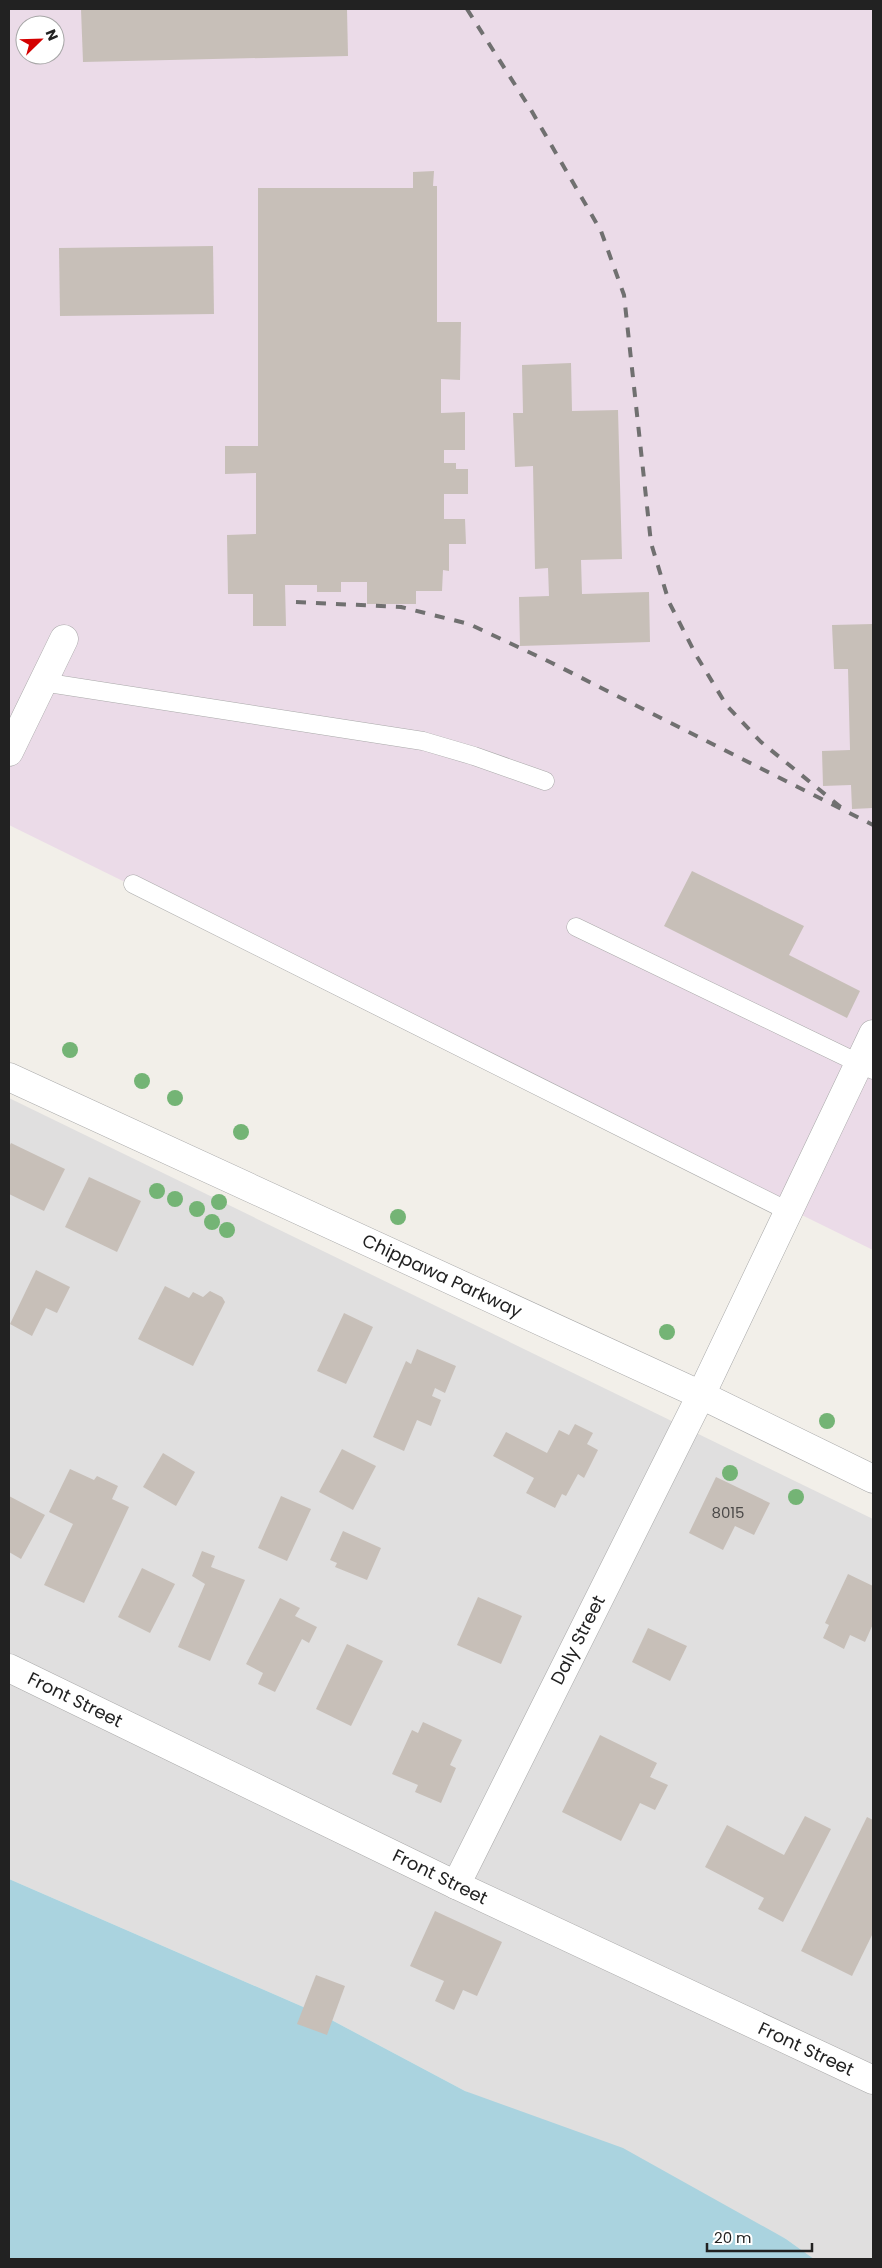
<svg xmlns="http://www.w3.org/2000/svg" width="882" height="2268" viewBox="0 0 882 2268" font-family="Poppins,sans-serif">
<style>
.residential{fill:#e0dfdf}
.industrial{fill:#ebdbe8;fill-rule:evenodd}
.water{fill:#aad3df}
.building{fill:#c7bfb8}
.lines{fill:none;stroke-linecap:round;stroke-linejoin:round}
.lane-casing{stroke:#a9a9a9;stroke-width:19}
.street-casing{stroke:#a9a9a9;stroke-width:29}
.lane{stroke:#fff;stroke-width:18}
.street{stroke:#fff;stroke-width:28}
.rail{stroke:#707070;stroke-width:4;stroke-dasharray:10 10;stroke-linecap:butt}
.tree{fill:#74b475}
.labels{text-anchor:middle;stroke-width:5;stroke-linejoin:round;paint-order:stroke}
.number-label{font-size:15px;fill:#4b4948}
.street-label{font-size:18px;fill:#222;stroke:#fff}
</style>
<rect width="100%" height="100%" fill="#f2efe9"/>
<!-- residential -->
<path class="residential" d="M9,1098L873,1519V2259H814L786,2239L465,2091L324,2016L9,1879Z"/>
<!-- industrial -->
<path class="industrial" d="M9,9H873V1250L9,825ZM25,25H55V55H25Z"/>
<!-- water -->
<path class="water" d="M9,1879L324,2016L465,2091L623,2148L786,2239L814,2259H9Z"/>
<!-- building -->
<g class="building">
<path d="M81,9H347L348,56L83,62Z"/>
<path d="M434,171L433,186H437V322H461L460,380L441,379V413L465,412V450H444V463H456V469H468V494H444V519H465L466,544H449V571L443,570L442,591H416V604H367V582H341V592H317V585H285L286,626H253V594H228L227,535L256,534V473L225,474V446H258V188H413V172Z"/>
<path d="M213,246L214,314L60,316L59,248Z"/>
<path d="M571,363L572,411L618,410L622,559L581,560L582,594L649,592L650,642L520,646L519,597L549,596L548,568L535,569L533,466L515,467L513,413H523L522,365Z"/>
<path d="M873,624V808L852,809L851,785L823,786L822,751L850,750L848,669H834L832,625Z"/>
<path d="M692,871L804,926L789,955L860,991L847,1018L664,926Z"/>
<path d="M11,1143L65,1169L44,1211L9,1194L10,1185H9V1147Z"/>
<path d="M89,1177L141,1201L117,1252L65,1227Z"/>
<path d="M36,1270L70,1287L57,1313L46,1308L32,1336L10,1324Z"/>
<path d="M165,1286L189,1298L193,1292L203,1297L210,1291L222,1297L225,1302L193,1366L138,1339Z"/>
<path d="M344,1313L373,1327L346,1384L317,1371Z"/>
<path d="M417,1349L456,1366L445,1393L435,1388L432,1396L441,1400L431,1426L417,1420L404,1451L373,1437L406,1361L411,1364Z"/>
<path d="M575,1424L593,1433L587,1444L598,1450L584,1478L578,1474L566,1496L562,1494L555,1508L526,1493L534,1478L493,1456L506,1432L547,1453L559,1430L569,1435Z"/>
<path d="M342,1449L376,1466L353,1510L319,1492Z"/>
<path d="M163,1453L195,1472L176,1506L143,1487Z"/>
<path d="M70,1469L94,1480L97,1476L118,1486L112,1499L129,1507L84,1603L44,1585L73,1524L49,1512Z"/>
<path d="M716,1477L770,1503L754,1535L735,1526L723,1550L689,1533Z"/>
<path d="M9,1496L45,1515L21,1559L9,1552Z"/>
<path d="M281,1496L311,1509L287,1561L258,1548Z"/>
<path d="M343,1531L381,1548L367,1580L335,1567L337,1563L330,1560Z"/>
<path d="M202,1551L215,1556L211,1567L245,1580L210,1661L178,1647L205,1584L192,1576Z"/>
<path d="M142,1568L175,1584L150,1633L118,1617Z"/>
<path d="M848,1574L873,1586V1624L865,1642L850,1635L844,1649L823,1638L829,1625L825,1623Z"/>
<path d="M478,1597L522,1616L501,1664L457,1645Z"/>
<path d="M280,1598L300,1608L295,1616L317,1627L309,1643L302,1639L275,1692L258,1684L263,1673L246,1664Z"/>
<path d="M648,1628L687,1646L670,1681L632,1662Z"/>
<path d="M347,1644L383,1661L351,1726L316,1709Z"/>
<path d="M423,1722L462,1740L450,1765L456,1768L441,1803L415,1792L418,1785L392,1774L412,1730L418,1733Z"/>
<path d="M600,1735L657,1763L650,1777L668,1785L655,1810L640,1803L621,1841L562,1812Z"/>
<path d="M805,1816L831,1829L783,1922L758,1909L764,1898L705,1867L727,1825L784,1855Z"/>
<path d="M867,1817L873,1820V1933L852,1976L801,1951Z"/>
<path d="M435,1911L502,1942L477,1996L463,1990L454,2010L435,2001L444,1981L410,1966Z"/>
<path d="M316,1975L345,1986L327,2035L297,2024Z"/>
</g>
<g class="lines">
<!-- lane casing -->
<g class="lane-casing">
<g id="lane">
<path d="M42,682L423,741L474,756L545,781"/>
<path d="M133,884L788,1211"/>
<path d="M576,927L873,1070"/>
</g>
</g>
<!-- street casing -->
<g class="street-casing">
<g id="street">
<path d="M9,752L64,639"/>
<path d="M9,1077L701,1395L873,1479"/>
<path d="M9,1668L456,1885L873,2080"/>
<path d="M456,1885L701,1395L873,1034"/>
</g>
</g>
<!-- lane -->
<use href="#lane" class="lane"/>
<!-- street -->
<use href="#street" class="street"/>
<!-- rail -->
<g class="rail">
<path d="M467,9L531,110L601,231L624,295L651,543L669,602L696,655L727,706L761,742L848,813"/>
<path d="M296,602L401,607L469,624L552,663L873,825"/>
</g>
</g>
<!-- trees -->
<g class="tree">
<circle cx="70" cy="1050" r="8"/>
<circle cx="142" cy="1081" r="8"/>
<circle cx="175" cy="1098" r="8"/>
<circle cx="241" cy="1132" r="8"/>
<circle cx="157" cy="1191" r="8"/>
<circle cx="175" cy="1199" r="8"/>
<circle cx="219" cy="1202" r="8"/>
<circle cx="197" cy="1209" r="8"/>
<circle cx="398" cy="1217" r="8"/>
<circle cx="212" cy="1222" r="8"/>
<circle cx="227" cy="1230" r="8"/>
<circle cx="667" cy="1332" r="8"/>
<circle cx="827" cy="1421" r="8"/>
<circle cx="730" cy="1473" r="8"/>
<circle cx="796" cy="1497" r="8"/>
</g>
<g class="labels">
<!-- number labels -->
<g class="number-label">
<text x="728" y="1518">8015</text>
</g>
<!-- street labels -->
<g class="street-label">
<text transform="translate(442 1276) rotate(25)" y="6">Chippawa Parkway</text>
<text transform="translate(578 1640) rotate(-63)" y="6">Daly Street</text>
<text transform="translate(75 1700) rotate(26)" y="6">Front Street</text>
<text transform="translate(440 1877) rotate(26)" y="6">Front Street</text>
<text transform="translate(806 2049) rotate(25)" y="6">Front Street</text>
</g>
</g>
<!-- border -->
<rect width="882" height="2268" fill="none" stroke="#222222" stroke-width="20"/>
<!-- north arrow -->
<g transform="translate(40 40) rotate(67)"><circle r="24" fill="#ffffff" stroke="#a7a7a7"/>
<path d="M0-4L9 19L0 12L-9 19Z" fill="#d40000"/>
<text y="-8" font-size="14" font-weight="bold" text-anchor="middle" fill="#222222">N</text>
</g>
<!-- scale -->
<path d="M707 2243v8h105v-8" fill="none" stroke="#222222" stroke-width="2.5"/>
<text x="714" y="2243" font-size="15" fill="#222222" stroke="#ffffff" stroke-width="4" paint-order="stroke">20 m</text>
</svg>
